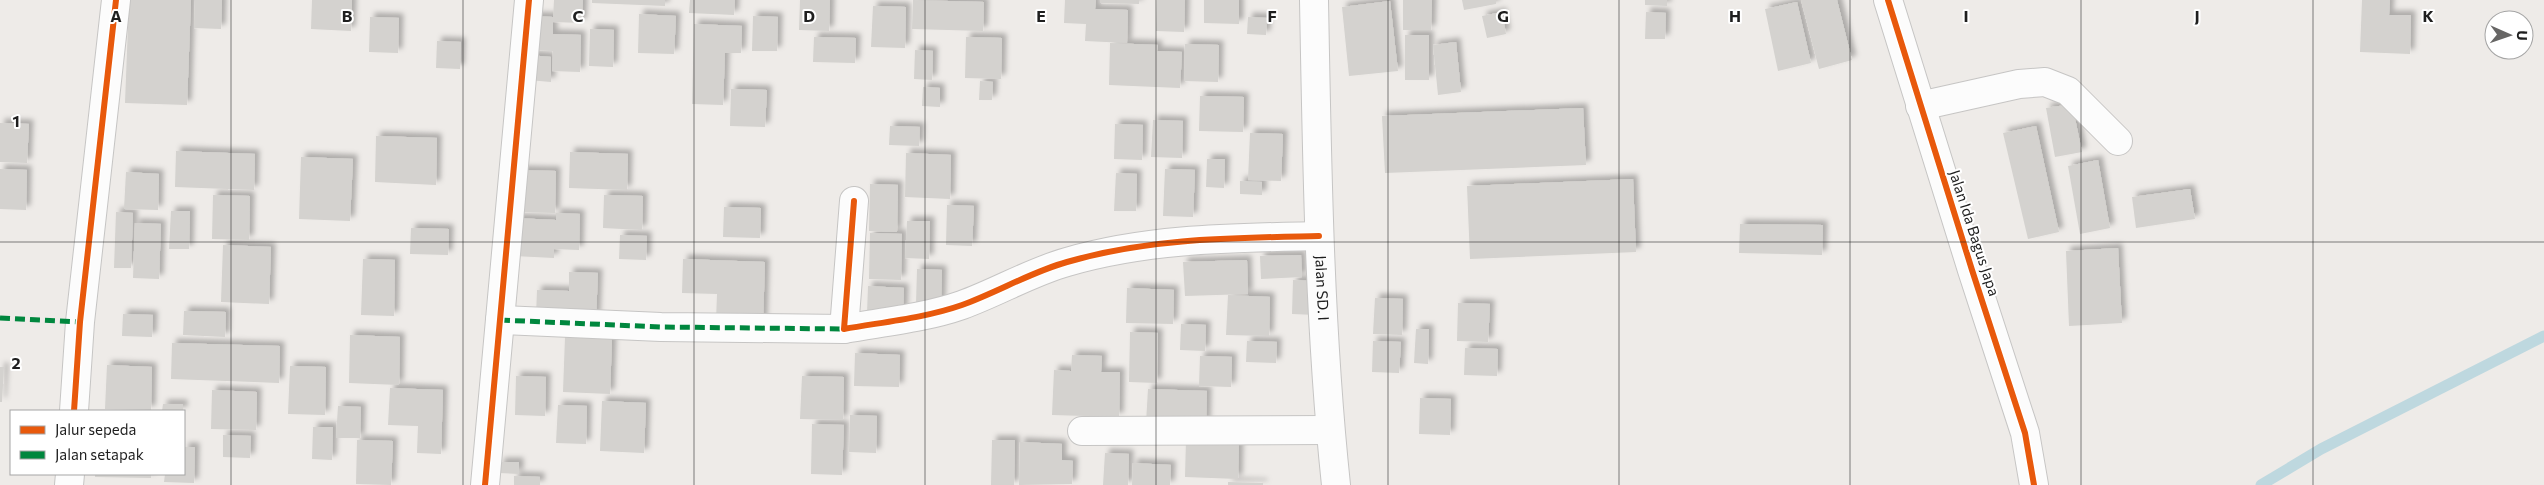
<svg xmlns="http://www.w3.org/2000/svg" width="2544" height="485" viewBox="0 0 2544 485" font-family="Commissioner,sans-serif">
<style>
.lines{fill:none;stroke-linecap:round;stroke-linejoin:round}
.stream{stroke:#bed8df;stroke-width:11}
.building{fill:#d4d2cf;filter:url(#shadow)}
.minor-casing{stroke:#c6c5c4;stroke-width:30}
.minor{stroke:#fcfcfc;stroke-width:28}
.quiet{stroke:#00873e;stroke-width:5;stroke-dasharray:10 5;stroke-linecap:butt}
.cycleway-casing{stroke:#fff;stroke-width:9}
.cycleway{stroke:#e8590c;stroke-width:6}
.grid{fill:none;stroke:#1f1f1f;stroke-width:1;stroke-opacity:0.55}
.labels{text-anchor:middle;stroke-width:4;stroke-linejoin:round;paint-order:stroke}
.street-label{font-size:15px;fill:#1f1f1f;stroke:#fff}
.grid-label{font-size:16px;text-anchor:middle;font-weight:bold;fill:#1f1f1f;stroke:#fff;stroke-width:4;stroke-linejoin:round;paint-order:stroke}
</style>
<defs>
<filter id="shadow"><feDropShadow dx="4.5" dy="-4.5" stdDeviation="2.5" flood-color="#0004"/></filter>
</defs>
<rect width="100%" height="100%" fill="#eeebe8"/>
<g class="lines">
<!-- stream -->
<path class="stream" d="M2261,485L2321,449L2544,336"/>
</g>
<!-- building -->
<g class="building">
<path d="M129,0H191L187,105L125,103Z"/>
<path d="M195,0H222L221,29L194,28Z"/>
<path d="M312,0H352L351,31L311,29Z"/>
<path d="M554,0H583L582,23L553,22V34L581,35L580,72L552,71L553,51L530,50L531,16L553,17Z"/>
<path d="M592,0H665V6L592,3Z"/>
<path d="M690,0H735L734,15L689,13Z"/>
<path d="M800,0H830L829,31L799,30Z"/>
<path d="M913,0L984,2L983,31L912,29Z"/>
<path d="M1065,0H1096L1095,9L1128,10L1127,43L1085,41L1086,24L1064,23Z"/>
<path d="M1100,0H1139V4L1100,3Z"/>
<path d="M1157,0H1185L1184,32L1156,31Z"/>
<path d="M1204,0H1239V24L1204,23Z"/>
<path d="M1403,0H1432L1431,30H1403Z"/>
<path d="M1462,0H1496V4L1464,10Z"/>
<path d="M1645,0H1667V6L1645,5Z"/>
<path d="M1801,0H1837L1852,60L1819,69Z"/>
<path d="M2362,0H2390L2389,15H2411L2410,54L2360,52Z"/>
<path d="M1390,1L1398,71L1349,76L1342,7Z"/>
<path d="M1797,2L1811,63L1778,71L1765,9Z"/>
<path d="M873,6L906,7L905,48L871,47Z"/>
<path d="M1502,12L1506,34L1487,38L1482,16Z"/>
<path d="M1646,12L1666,13L1665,39H1645Z"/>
<path d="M639,14L676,16L674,54L638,53Z"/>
<path d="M753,16L778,17L777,51H752Z"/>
<path d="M370,17L399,18L398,53L369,52Z"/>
<path d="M1248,17L1267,18L1266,35L1247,34Z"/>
<path d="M694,24L742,26L741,53H725L723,105L692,104Z"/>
<path d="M590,29L614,30L613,67L589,66Z"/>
<rect x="1405" y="35" width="24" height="45"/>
<path d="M814,37L856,38L855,63L813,62Z"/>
<path d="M966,37L1002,38L1001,79L965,78Z"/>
<path d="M437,41L461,42L460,69L436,68Z"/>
<path d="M1456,42L1461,92L1438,95L1433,45Z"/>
<path d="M1110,43L1158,45L1157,51L1182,52L1180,88L1109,85Z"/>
<path d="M1185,44L1219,45L1218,82L1184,81Z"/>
<path d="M915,50L933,51L932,80L914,79Z"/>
<path d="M529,55L551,57V82L528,80Z"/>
<path d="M980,81L993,82L992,100H979Z"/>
<path d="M923,87L940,88V107L922,106Z"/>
<path d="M731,89L767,90L765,127L730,126Z"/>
<path d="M1200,96L1244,97L1243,132L1199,131Z"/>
<path d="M2072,104L2082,152L2055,157L2046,108Z"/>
<path d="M1583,108L1586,165L1385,173L1382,116Z"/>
<path d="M1153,120L1183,121L1182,158L1151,157Z"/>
<path d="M0,123L29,124L27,163L0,162Z"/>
<path d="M1115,124L1143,125L1142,160L1114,159Z"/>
<path d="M890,126L920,127L919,146L889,145Z"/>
<path d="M2036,126L2059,232L2028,239L2003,133Z"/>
<path d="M1250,133L1283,134L1281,181L1248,180Z"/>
<path d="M376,136L437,138L436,185L375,182Z"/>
<path d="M176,151L255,154L254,190L175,187Z"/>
<path d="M570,152L628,154L627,190L569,188Z"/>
<path d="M906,153L951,155L950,199L905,197Z"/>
<path d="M301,157L353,159L350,221L299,219Z"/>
<path d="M1207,159H1225L1224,188L1206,187Z"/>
<path d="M2098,160L2110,228L2080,234L2068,166Z"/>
<path d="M0,169L27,170L26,210L0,209Z"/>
<path d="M1165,169L1195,170L1193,217L1163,216Z"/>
<path d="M516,170L556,171L555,213L515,212Z"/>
<path d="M126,172L159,174L158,210L124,209Z"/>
<path d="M1116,173L1137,174L1136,211H1114Z"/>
<path d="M1633,179L1636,252L1470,259L1467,186Z"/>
<path d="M1240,181L1262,182V195L1240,194Z"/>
<path d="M870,184L898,185L897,232L869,231Z"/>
<path d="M2190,189L2195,219L2136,228L2132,197Z"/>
<path d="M213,195L250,196L249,240L212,239Z"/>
<path d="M604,195L643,196L642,230L603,228Z"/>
<path d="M947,205L974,206L972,246L946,245Z"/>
<path d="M724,207L761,208L760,238L723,237Z"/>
<path d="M171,211H190L189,249H169Z"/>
<path d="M116,212L133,213L131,268H114Z"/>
<path d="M556,213L580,214L579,250L554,249V258L514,256L515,218L556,220Z"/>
<path d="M907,221H930L929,259L905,258Z"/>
<path d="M135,223L161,224L159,279L133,278Z"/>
<path d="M1740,224L1823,225L1822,255L1739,253Z"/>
<path d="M411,228L449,229L448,255L410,254Z"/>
<path d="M870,233L902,234L901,280L869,279Z"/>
<path d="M620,235L647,236L646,260L619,259Z"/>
<path d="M223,245L271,247L269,304L221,302Z"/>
<path d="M2118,248L2122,323L2069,326L2066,251Z"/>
<path d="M1301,255L1302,277L1261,279L1260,256Z"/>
<path d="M363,259L395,260L394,316L361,315Z"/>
<path d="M683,259L765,262L763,323L716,321L717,294L682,293Z"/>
<path d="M1247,260L1248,294L1185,296L1183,262Z"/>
<path d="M917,269L942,270L941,305L916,304Z"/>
<path d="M569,272L598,273L596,318L536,316L537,290L569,291Z"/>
<path d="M1293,280L1317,281L1316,315L1292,314Z"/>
<path d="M868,286L904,288L903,315L867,314Z"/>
<path d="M1127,288L1174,290L1173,324L1126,323Z"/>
<path d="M1228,295L1270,297L1269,336L1226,335Z"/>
<path d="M1375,298L1403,299L1402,335L1373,334Z"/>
<path d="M1458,303L1490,304L1488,342L1457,341Z"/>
<path d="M184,311L226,312L225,337L183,335Z"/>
<path d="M123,314L153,315L152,337L122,336Z"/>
<path d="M1181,324L1206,325L1205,351L1180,350Z"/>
<path d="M1416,329H1429L1428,364L1414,363Z"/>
<path d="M1130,332L1158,333L1157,383L1129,382Z"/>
<path d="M350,335L400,337L399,385L349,383Z"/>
<path d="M565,337L612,339L610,394L563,392Z"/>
<path d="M1247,341L1277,342L1276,363L1246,362Z"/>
<path d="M1373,341L1401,342L1399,373L1372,372Z"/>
<path d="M172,343L280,346L279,383L171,379Z"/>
<path d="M1465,348L1498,349L1497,376L1464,375Z"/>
<path d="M855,353L900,355L899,387L854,386Z"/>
<path d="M1072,355L1102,356L1101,372H1120L1119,417L1052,415L1054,370L1071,371Z"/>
<path d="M1200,356L1232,357L1231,387L1199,386Z"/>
<path d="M107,365L152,367L151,410L105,409Z"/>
<path d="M290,366L326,367L325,415L288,414Z"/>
<path d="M0,367H4L2,402H0Z"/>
<path d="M516,376L546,377L545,416L515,415Z"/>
<path d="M802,376L844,377L843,420L800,419Z"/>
<path d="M390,388L443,390L441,454L417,453L418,426L388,425Z"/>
<path d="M1148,389L1207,391L1206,425L1146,423Z"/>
<path d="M212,390L257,392L256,430L211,429Z"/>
<path d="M1420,398L1451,399L1450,435L1419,434Z"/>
<path d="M602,401L646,403L644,453L600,451Z"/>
<path d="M163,404H183V411H162Z"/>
<path d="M558,405L587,406L586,444L556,443Z"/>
<path d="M338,406L361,407L360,438H336Z"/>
<path d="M850,415L877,416L876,453L849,452Z"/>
<path d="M812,424L844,425L842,475L811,474Z"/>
<path d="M313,427H333L332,460L312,459Z"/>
<path d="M223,435L251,436L250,458L223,457Z"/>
<path d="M1186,439L1239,441L1238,479L1185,477Z"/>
<path d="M357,440L393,441L391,485L356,484Z"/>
<path d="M992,440H1015L1014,485H991Z"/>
<path d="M1020,442L1062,444V460L1073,461L1072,484L1019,485Z"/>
<path d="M184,447H195L194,483L164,482L165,474H184Z"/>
<path d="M1105,453L1129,454L1128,485H1103Z"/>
<path d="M500,462H519V474L499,473Z"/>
<path d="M1133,463L1171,465L1170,485H1132Z"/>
<path d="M95,474H151V478L95,477Z"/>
<path d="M514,476L540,477V485H514Z"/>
<path d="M1228,482L1263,483V485H1228Z"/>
</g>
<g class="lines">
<!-- minor casing -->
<g class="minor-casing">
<g id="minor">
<path id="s1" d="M1314,0C1317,162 1319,324 1336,485"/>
<path d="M1888,0L1972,270L2025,433L2034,485"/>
<path d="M1920,106L2019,84L2045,82L2068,91L2118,141"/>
<path d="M854,201L844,329C883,322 925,318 962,305C998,292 1031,272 1067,262C1149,238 1234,238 1319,236"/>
<path d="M500,320L661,327L844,329"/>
<path d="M74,411L80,322L116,0"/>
<path d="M1082,431L1330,430"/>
<path d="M69,485L70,474"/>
<path d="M485,485L529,0"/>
</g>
</g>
<!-- minor -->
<use href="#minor" class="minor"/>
<!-- quiet -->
<g class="quiet">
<path d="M0,318L80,322"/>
<path d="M500,320L661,327L844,329"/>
</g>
<!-- cycleway casing -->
<g class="cycleway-casing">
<g id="cycleway">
<path d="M1888,0L1972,270L2025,433L2034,485"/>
<path d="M854,201L844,329C883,322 925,318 962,305C998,292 1031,272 1067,262C1149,238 1234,238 1319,236"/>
<path d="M74,411L80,322L116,0"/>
<path d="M485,485L529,0"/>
</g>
</g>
<!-- cycleway -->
<use href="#cycleway" class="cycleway"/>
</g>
<!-- grid -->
<path class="grid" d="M231,0V485M463,0V485M694,0V485M925,0V485M1156,0V485M1388,0V485M1619,0V485M1850,0V485M2081,0V485M2313,0V485M0,242H2544"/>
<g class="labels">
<!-- street labels -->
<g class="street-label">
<text transform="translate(1974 233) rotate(72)" y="5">Jalan Ida Bagus Japa</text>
<text dy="5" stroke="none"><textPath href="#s1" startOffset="288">Jalan SD. I</textPath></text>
</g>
</g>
<g class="grid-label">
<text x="116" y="22">A</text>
<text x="347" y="22">B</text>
<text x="578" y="22">C</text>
<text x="809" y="22">D</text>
<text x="1041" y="22">E</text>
<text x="1272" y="22">F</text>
<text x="1503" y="22">G</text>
<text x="1735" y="22">H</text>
<text x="1966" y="22">I</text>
<text x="2197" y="22">J</text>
<text x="2428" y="22">K</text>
<text x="16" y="127">1</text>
<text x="16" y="369">2</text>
</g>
<!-- legend -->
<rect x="10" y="410" width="175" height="65" fill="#ffffff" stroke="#a5a5a5"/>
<rect x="20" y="426" width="25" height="8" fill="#e8590c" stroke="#a5a5a5"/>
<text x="55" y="435" font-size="15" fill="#1f1f1f">Jalur sepeda</text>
<rect x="20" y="451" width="25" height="8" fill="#00873e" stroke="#a5a5a5"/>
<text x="55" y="460" font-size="15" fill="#1f1f1f">Jalan setapak</text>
<!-- north arrow -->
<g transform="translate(2509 35) rotate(92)"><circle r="24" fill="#ffffff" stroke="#a5a5a5"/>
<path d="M0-4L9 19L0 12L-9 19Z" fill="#676665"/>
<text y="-8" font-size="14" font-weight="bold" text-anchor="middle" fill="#1f1f1f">U</text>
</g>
</svg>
